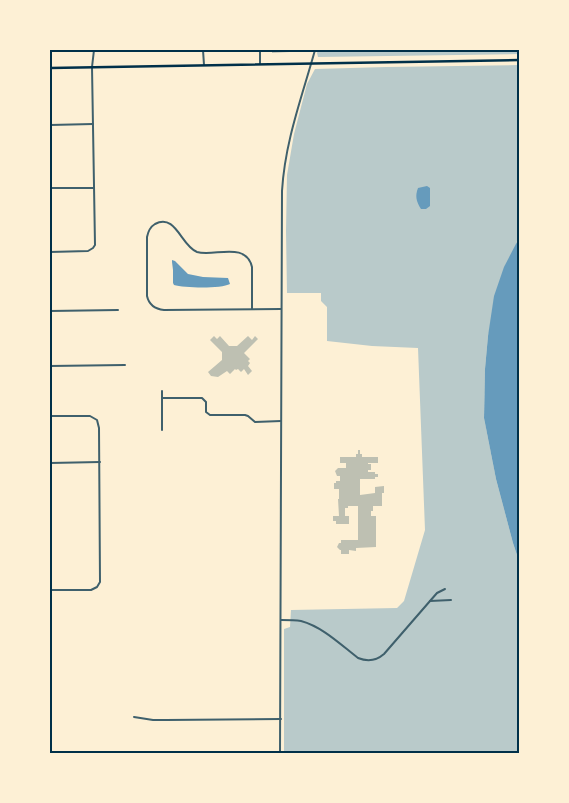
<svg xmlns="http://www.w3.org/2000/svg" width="569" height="803" viewBox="0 0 569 803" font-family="Inter,sans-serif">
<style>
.green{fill:#b9caca}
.water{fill:#669bbc}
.building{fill:#bec0b2}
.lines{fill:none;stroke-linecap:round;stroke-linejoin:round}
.minor{stroke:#3f606c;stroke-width:2}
.tertiary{stroke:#3f606c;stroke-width:2}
.secondary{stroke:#003049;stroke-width:2.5}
.neatline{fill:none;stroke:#003049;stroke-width:2}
</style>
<rect width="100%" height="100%" fill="#fdf0d5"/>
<!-- green -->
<g class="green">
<path d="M318,50H519V54L318,57L317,53Z"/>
<path d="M519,65V238L517,241L488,336L485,369L484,418L496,479L513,543L519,561V753H284V629L290,627L291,610L397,608L404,601L425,530L418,348L372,346L327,341V307L321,301V293H287L286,231L287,175L294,134L307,84L315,69L386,67Z"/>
</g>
<!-- water -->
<g class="water">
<path d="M427,186L430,188V206L426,209H421C416,201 415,196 418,188Z"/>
<path d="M519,238V561L513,543L496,479L484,418L485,369L488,336L494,296L504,267Z"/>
<path d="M172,260L175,261L188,274L203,277L228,278L230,284C221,289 184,288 174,285L173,283V270L172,262Z"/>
</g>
<!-- building -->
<g class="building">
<path d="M272,50H290V52L272,53Z"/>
<path d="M214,336L217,339L220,336L229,346H237L248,336L252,340L255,336L258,339L244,353L250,359L248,361L250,363L248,366L252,371L248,375L244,369L241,372L238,369L236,370L235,369L230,374L227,371L218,377L211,376L208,372L222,360V352L210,340Z"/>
<path d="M358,450H360V454H362V457H378V463H368V464H371V470H368V472H375V474H378V477H375V479H360V495L375,493V487L384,486V493H382V506H373V511H371V516H376V547L356,548V551L349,550V554H341V550H340L337,547L339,543H341V540H358V506H348V508H345V516H349V524H336V521H333V516H339L338,499H339V489H334V483H336V481H340V476H337L335,471L338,468H346V463H340V457H356V454H358Z"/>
</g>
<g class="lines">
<!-- minor -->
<g class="minor">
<path d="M203,50L204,65"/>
<path d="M260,64V50"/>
<path d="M50,125L93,124"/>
<path d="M50,188H94"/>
<path d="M50,252L88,251L93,248L95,245L92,67L94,50"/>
<path d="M252,309V267C246,241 214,257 197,252C181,246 176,213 155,224C150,227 148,232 147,237V296C149,305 155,309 164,310C203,310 242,309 281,309"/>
<path d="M50,311L118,310"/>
<path d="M50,366L125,365"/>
<path d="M162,391V430"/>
<path d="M162,398H202L206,402V412L210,415H245L248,416L255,422L281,421"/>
<path d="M50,416H90L97,420L99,428L100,582L97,587L91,590H51"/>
<path d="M50,463L100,462"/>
<path d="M430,601L437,593L445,589"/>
<path d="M51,613V463"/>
<path d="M281,620C288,620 295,620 301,621C323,627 341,645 358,658C368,662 376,661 384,654L430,601L451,600"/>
<path d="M134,717L153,720H166L281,719"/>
</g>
<!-- tertiary -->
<path class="tertiary" d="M280,753L282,191C285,141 302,97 315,50"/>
<!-- secondary -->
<path class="secondary" d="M50,68L519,60"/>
</g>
<!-- border -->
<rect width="569" height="803" fill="none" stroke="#fdf0d5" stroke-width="102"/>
<rect x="51" y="51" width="467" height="701" class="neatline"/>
</svg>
